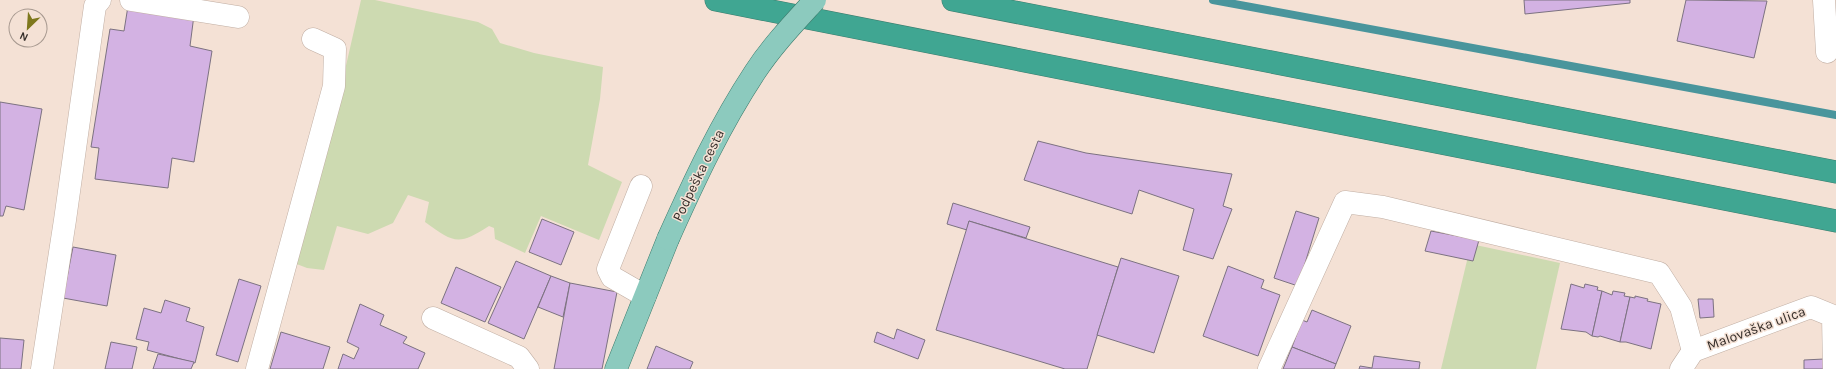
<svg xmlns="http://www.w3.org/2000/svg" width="1836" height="369" viewBox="0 0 1836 369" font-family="Karla,sans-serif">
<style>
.green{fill:#cddab1}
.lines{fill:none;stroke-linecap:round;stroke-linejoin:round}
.stream{stroke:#49959c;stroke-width:8}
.building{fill:#d3b2e3;stroke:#7c7281}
.minor-casing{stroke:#c0aea3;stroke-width:23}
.major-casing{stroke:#3c7c6d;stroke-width:23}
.highway-casing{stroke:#3c7c6d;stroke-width:23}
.minor{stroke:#fff;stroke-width:22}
.major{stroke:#8ccabe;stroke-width:22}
.highway{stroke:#40a692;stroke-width:22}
.major-bridge-casing{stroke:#3c7c6d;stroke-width:23;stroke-linecap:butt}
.major-bridge{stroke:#8ccabe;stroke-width:22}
.labels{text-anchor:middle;stroke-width:3;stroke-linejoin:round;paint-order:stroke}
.street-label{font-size:14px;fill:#342d29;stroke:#f4e1d5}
</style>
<rect width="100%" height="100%" fill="#f4e1d5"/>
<!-- green -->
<g class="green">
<path d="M361,0H375L478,22L492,29L500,43L534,53L603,67L600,99L588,165L622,182L599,240L541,216L525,253L495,239L494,228L489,226C458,246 454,243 425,222L429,202L408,195L393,223L368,234L337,226L324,270L307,268L294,263L329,140Z"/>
<path d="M1471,244L1560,263L1536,369H1441Z"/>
</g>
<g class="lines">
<!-- stream -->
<path class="stream" d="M1213,0L1836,115"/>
</g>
<!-- building -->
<g class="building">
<path d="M1524,0H1630V3L1525,14Z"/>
<path d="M1686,0L1767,1L1754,58L1677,41Z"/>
<path d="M128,6L194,15L190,46L212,51L194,162L172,158L168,188L95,179L99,148L91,147L110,29L124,31Z"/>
<path d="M0,102L42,109L24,210L6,206L3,216H0Z"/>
<path d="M1038,141L1086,153L1232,174L1223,206L1232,209L1213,259L1183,250L1194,209L1139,190L1132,214L1024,180Z"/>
<path d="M953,203L1030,227L1026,238L969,221L967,230L947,224Z"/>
<path d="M1296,211L1319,218L1298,286L1274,278Z"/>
<path d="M542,219L574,232L561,265L529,252Z"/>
<path d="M969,221L1118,267L1087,369H1065L936,330Z"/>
<path d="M1431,231L1479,240L1473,261L1425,251Z"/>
<path d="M73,247L116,255L107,306L63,298Z"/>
<path d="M1121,258L1179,276L1154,353L1097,335Z"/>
<path d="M516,261L551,276L524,339L488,323Z"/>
<path d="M1228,266L1264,280L1261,288L1280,295L1258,356L1203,336Z"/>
<path d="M456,267L501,287L485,322L441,303Z"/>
<path d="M551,276L570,283L563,317L538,307Z"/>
<path d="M239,279L261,286L238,362L216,355Z"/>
<path d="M570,283L617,292L602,369H554Z"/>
<path d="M1571,284L1584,288L1585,284L1598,287L1597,290L1602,291L1592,336L1586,332L1561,329Z"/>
<path d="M1602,291L1612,295L1613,291L1625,293L1624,296L1630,297L1620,342L1600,336L1598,337L1592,336Z"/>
<path d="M1635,296L1648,299L1647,301L1661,304L1651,349L1626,342H1620L1630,297L1635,298Z"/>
<path d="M1698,299H1713L1714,317L1700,318Z"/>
<path d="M165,300L190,308L186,321L204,327L195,363L147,350L149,342L136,339L144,308L161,313Z"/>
<path d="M360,304L384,315L380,325L407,337L403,343L425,353L418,369H338L343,354L354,359L359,348L347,342Z"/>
<path d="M1312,310L1351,326L1336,364L1292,347L1302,320L1307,322Z"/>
<path d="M897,329L925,340L918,359L874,342L877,332L894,339Z"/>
<path d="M281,332L330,347L323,369H270Z"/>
<path d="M0,338L24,340L21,369H0Z"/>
<path d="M111,342L137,347L132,369H105Z"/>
<path d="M656,346L693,362L690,369H647Z"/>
<path d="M1292,347L1336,364L1334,369H1283Z"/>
<path d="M158,354L194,362L191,369H153Z"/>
<path d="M1374,356L1420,362L1419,369H1359L1360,366L1372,368Z"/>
<path d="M1824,359V369H1804V360Z"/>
</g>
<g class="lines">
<!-- minor casing -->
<g class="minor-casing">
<g id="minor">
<path d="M131,0L238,17"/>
<path d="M1824,0L1827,52"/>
<path d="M641,186L608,269L612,277L645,296"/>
<path d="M433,318L519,357L528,369"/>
<path d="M42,369L65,220L95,6L100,0"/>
<path d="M257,369L334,86L335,49L313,39"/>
<path d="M1269,369L1345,202L1383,207L1659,273L1681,307L1693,351"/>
<path d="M1681,369L1693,351L1811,307L1833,316L1834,369"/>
</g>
</g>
<!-- major casing -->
<g class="major-casing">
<path id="major" d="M616,369L668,239"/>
</g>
<!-- highway casing -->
<g class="highway-casing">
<g id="highway">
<path d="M716,0L1836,221"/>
<path d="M953,0L1836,172"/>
</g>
</g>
<!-- minor -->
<use href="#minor" class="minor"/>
<!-- major -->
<use href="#major" class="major"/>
<!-- highway -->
<use href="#highway" class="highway"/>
<!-- major-bridge casing -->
<g class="major-bridge-casing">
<path id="major-bridge" d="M668,239C694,181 720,125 755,72C772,46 794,23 815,0"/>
</g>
<!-- major-bridge -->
<use href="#major-bridge" class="major-bridge"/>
</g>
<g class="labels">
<!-- street labels -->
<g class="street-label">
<text transform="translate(698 175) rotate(-64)" y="5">Podpeška cesta</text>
<text transform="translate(1756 328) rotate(-20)" y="5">Malovaška ulica</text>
</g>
</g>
<!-- north arrow -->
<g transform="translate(28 28) rotate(205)"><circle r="19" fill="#f4e1d5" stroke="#a79990"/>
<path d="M0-3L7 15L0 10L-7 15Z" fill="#7e781d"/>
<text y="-6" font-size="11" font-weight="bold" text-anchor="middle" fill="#342d29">N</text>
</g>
</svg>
